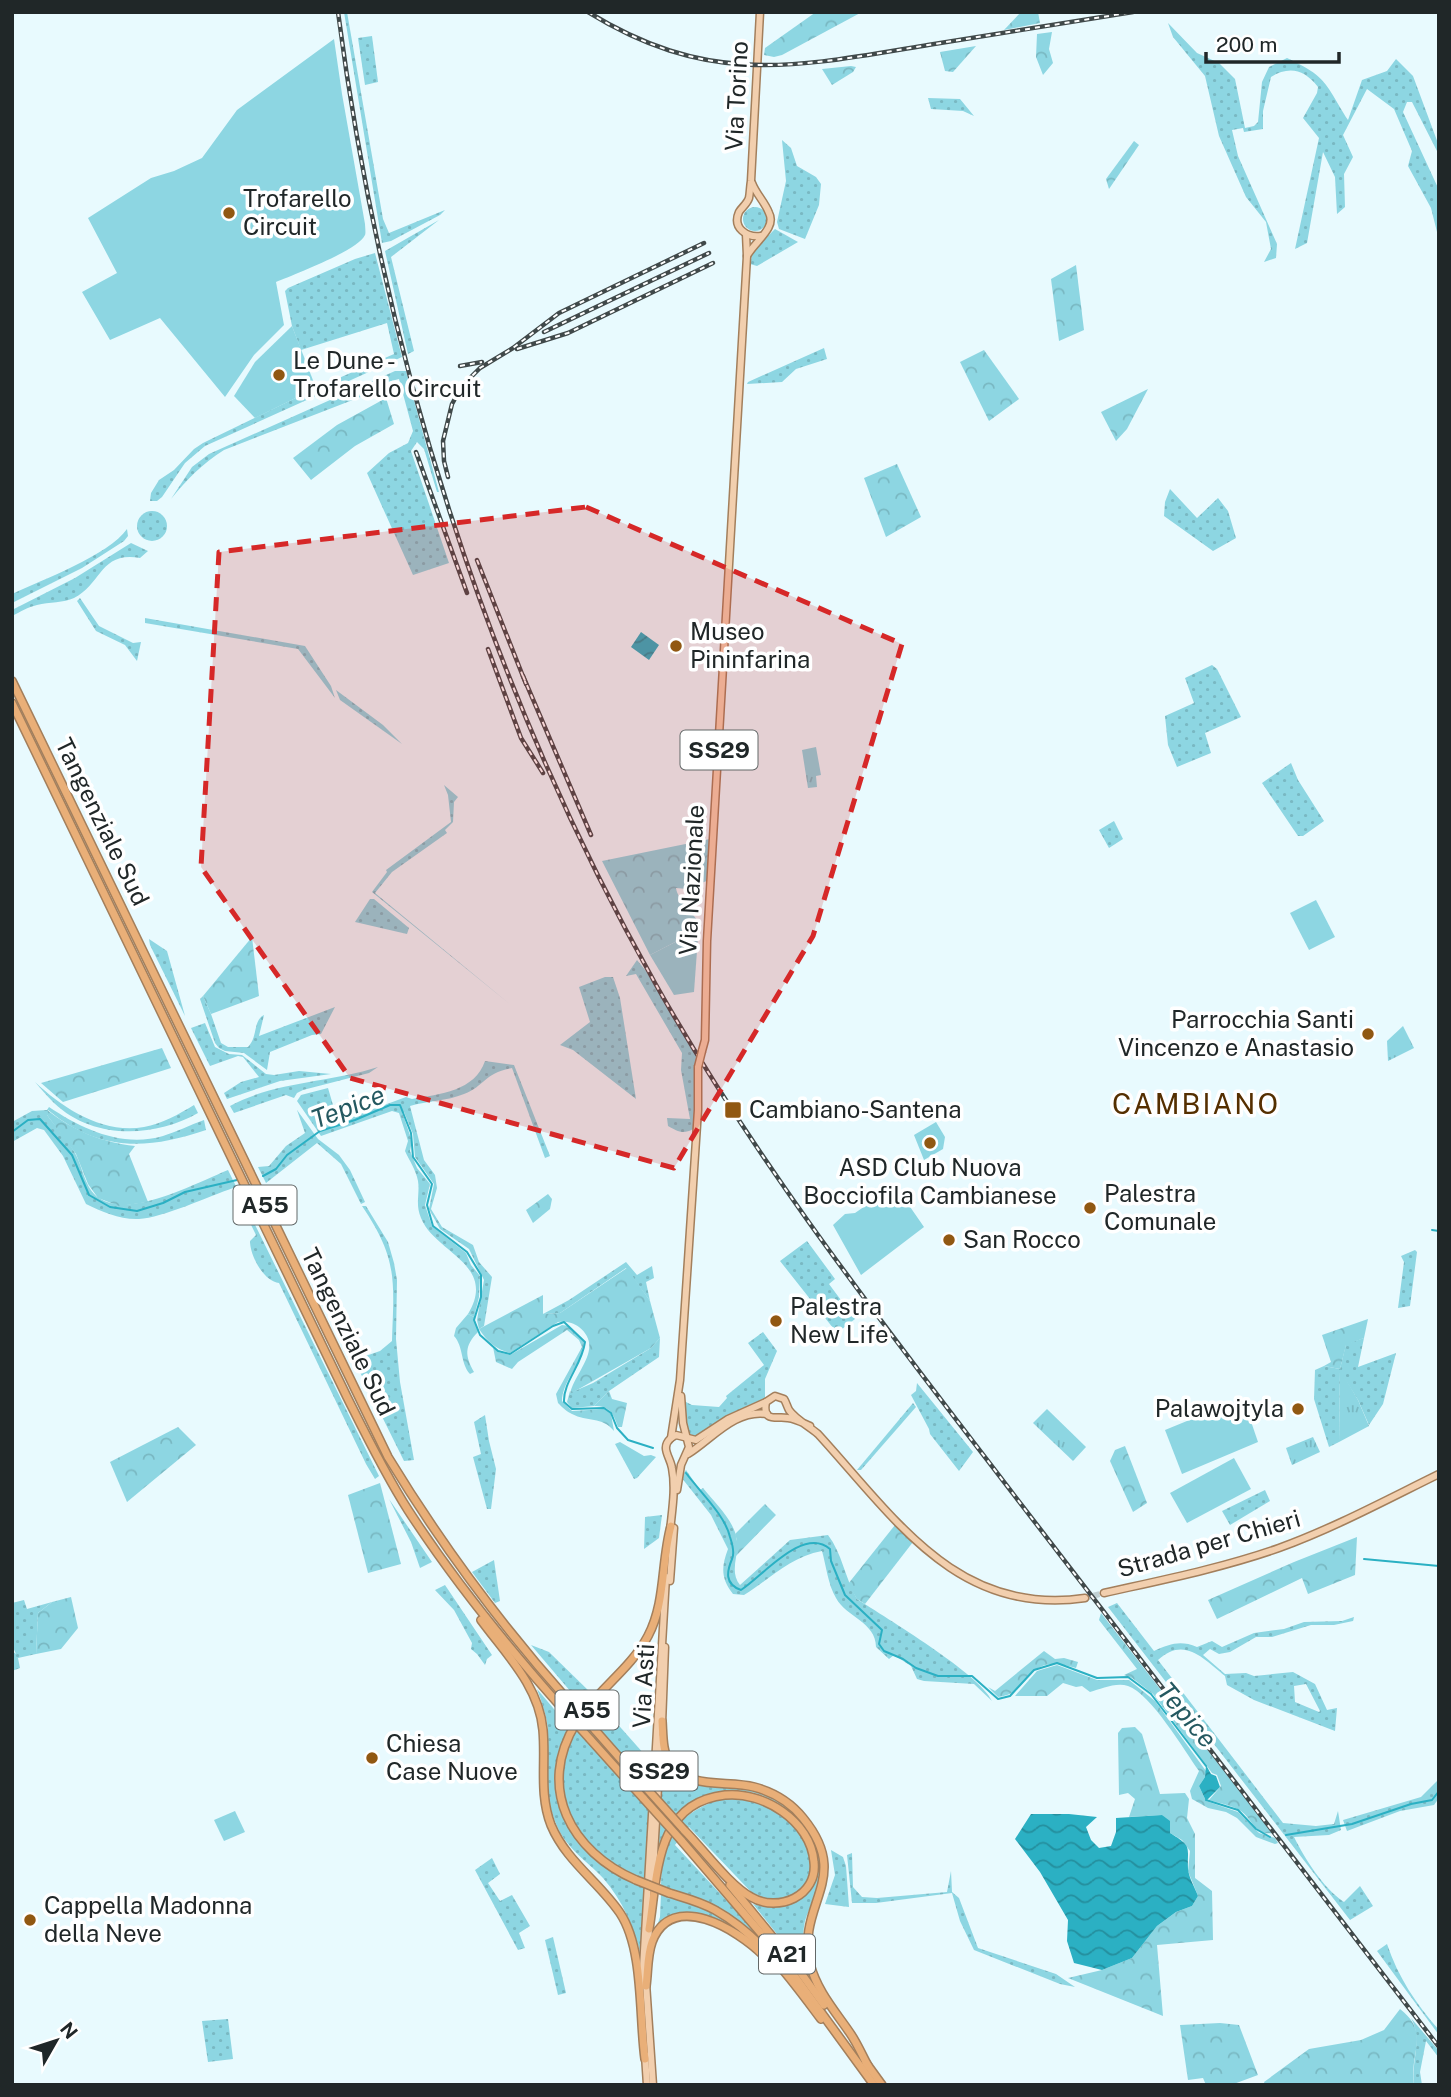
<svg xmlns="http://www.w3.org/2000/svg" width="1451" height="2097" viewBox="0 0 1451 2097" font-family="'Public Sans',sans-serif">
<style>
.grass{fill:url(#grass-dots);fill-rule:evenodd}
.forest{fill:url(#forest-crowns)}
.park{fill:url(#park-tufts)}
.pitch{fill:#8dd6e2}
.water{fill:url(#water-waves)}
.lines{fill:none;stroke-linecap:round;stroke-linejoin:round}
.stream{stroke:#2bb0c3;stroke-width:2}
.major-tunnel{stroke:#c0d0d3;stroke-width:6;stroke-dasharray:6 3;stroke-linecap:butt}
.major-casing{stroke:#a37f5c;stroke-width:9}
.highway-casing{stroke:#a37f5c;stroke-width:10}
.major{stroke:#f2cfae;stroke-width:6}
.highway{stroke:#e9af78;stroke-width:7}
.rail-casing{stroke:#40494a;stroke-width:4.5}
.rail{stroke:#fff;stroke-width:2;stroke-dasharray:5;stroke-linecap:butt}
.major-bridge-casing{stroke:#a37f5c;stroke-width:9;stroke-linecap:butt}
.highway-bridge-casing{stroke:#a37f5c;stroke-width:10;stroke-linecap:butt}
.major-bridge{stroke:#f2cfae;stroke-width:6}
.highway-bridge{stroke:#e9af78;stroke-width:7}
.marked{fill:#d62828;fill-opacity:0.2;stroke:#d62828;stroke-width:5;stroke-dasharray:14 9;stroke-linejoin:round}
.poi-dot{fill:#915812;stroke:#fff;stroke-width:2.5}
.labels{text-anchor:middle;stroke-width:7;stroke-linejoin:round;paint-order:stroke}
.shield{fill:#fff;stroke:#636868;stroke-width:2}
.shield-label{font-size:23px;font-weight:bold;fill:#202728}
.street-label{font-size:24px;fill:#202728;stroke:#fff}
.poi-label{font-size:24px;fill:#202728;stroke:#fff;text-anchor:start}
.water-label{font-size:26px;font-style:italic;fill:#245860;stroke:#fff}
.quarter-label{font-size:28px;letter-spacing:2px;fill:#552f00;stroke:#fff}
</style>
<defs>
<pattern id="grass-dots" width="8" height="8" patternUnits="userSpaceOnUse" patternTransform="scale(1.75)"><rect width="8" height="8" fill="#8dd6e2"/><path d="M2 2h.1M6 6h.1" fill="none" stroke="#79b8c2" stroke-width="1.8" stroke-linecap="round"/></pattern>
<pattern id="forest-crowns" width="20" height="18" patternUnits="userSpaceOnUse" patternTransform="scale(1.75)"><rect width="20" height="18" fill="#8dd6e2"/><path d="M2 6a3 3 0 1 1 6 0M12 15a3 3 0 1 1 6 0" fill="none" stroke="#79b8c2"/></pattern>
<pattern id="park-tufts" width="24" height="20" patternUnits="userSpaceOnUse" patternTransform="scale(1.75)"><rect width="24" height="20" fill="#8dd6e2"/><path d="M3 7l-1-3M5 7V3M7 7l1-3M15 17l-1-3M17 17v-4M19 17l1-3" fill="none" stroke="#79b8c2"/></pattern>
<pattern id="water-waves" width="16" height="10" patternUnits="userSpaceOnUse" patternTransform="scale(1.75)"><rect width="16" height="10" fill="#2bb0c3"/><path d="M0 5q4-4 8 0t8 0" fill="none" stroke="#248f9e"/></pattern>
</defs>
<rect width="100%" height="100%" fill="#e8fafe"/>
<!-- grass -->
<g class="grass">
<path d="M344,12H347L383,219L389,233L445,210L440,215L391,241L382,243Z"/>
<path d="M1168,23L1197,53L1219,63L1235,79L1245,128L1254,126L1258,122L1262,82L1269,67L1287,58C1328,77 1325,84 1348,120L1362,80L1387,71L1396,59L1413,76L1439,146V155L1412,102H1407L1403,112L1439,190L1438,236L1431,208L1408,166L1412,151L1394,109L1367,89L1343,135L1353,157L1344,174L1345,207L1337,214L1335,177L1323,152L1307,243L1295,249L1319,138L1303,118L1317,93L1318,87C1304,69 1289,66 1271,77L1263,111V129L1244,132L1243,128L1232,130L1238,156L1277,244L1276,258L1264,262L1271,249L1266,222L1246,197L1219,136L1205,76L1173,37Z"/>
<path d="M372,36L378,82L365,85L358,38Z"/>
<path d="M928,98L960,99L974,116L963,111L931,109Z"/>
<path d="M782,140L791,148L797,166L816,177L821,184L819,205L805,239L779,229L777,222L786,181Z"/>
<circle cx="755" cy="219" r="12"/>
<path d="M439,220L391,257L414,351L408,354L385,251Z"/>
<path d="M775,229L798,242L757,266L750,264L753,251Z"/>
<path d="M375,253L402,357L205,446L185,463L162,497L157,501H150L151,493L159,480L174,470L194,449L203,443L316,388L394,354L387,323L301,350L292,326L285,291L288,288L355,259Z"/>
<path d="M824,348L827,359L796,369L782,382L747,384L748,382Z"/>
<path d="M395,371H406L439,492H437L424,449L417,442L411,451L449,563L413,575L367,473L389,453L408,443L413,431L399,379L380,384L381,389L224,450C202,464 187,479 171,499L192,467L209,454Z"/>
<path d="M1170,489L1197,518L1218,498L1228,511L1236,538L1213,551L1164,516L1165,502Z"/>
<circle cx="152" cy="526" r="15"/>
<path d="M127,529L128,536L124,541L82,568L12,603V594C42,580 109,555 127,529Z"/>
<path d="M131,543L148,551L140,558C100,551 102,584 74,598C64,603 49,602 37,605C28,607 20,612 12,616V610L75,578Z"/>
<path d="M80,598L99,626L133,643L141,642L137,661L125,645L96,631L77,601Z"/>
<path d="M145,618L305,646L331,686L335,698L298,649L145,623Z"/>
<path d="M1212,665L1217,669L1241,717L1205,733L1211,753L1177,767L1168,745L1165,716L1194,703L1185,678Z"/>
<path d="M336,690L383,725L402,744L340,700Z"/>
<path d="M1291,763L1298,780L1324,821L1303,836H1298L1262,783Z"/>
<path d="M444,785L458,797L454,802L453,822L445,830L447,833L392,872L375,893L511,1005L372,892L387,872L386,870L451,822L448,795Z"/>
<path d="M1114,821L1123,839L1109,848L1099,830Z"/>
<path d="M370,899H374L409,928L407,934L355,922Z"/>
<path d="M149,939L167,951L185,1016L150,945Z"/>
<path d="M637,960L646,971L696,1055L694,1122L693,1129C683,1135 677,1131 668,1126L667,1118L690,1119L681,1070L682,1053L636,974L626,976Z"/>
<path d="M605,977H613L620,998L636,1099L573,1050L560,1045L590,1022L579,987Z"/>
<path d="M203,996L211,1014L221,1043L228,1047H248C258,1037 253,1020 264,1015L259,1036L335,1007L321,1034L312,1035L270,1052L267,1070L244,1053L225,1051L219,1048L215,1043L200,999Z"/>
<path d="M205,1023L215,1047L229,1054L242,1055L266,1074L274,1075L299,1071L331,1074L280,1081L227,1099L224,1093L241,1082L259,1077L243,1057L238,1056L210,1066L191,1028Z"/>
<path d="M485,1061L514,1065L550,1156L545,1158L512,1068C484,1073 486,1085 464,1094C447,1101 427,1101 410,1106L424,1160L435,1175L437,1188L431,1209L442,1227L473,1245L479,1262L492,1277L484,1326L479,1329L477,1320L484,1280L469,1249L440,1229L429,1209L434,1184L415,1157L413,1134L404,1112H402L412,1141L410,1151L417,1168L430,1184L425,1205L432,1226L466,1253L471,1265L480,1276L479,1297L474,1317L468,1314C498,1264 435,1253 421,1218C415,1204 420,1194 418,1181C416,1170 409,1160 405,1151L408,1141L399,1113L392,1111L321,1136L297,1101L301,1095L328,1088L338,1122L406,1097L412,1099C440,1094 475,1091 485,1061Z"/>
<path d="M378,1067L369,1073L303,1090L297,1093L294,1098L286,1095L234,1113L230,1106C276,1081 329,1083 378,1067Z"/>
<path d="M35,1082C64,1109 102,1134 144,1127C162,1124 179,1114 194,1105L198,1113C154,1138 93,1140 54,1103C47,1096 41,1089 35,1082Z"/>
<path d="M49,1107C82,1129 122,1148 163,1136C176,1132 190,1125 204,1120L206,1130C147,1150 99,1152 48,1110L47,1115C57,1128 69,1141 76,1155C83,1168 85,1189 99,1198C130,1219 196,1183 228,1170L379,1476L375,1479L366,1464L279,1283C263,1281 250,1255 250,1241L256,1235L233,1188C210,1196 162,1218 139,1219C121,1220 102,1212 86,1204L63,1156L44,1130L37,1128L12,1142V1122L32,1111L47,1110Z"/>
<path d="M297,1110L318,1139L339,1155L350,1170L365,1202L361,1204L341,1164L317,1143L266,1183L258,1167L269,1166L286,1146L305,1133Z"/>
<path d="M362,1206H366L388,1242L394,1263L397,1280L396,1339L400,1382L414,1460L404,1461L354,1360L380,1351L392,1341C394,1280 398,1259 362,1206Z"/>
<path d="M807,1241L835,1279L829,1284L855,1319L837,1333L780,1261Z"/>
<path d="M1415,1250L1417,1252L1410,1306L1398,1308L1404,1262L1401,1256Z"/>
<path d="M626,1262L637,1275L652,1266L654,1278L646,1282L650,1301L626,1268L560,1313L543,1314L569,1300Z"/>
<path d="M763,1332L777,1351L765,1379V1399L695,1438L687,1433L684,1408L686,1402L692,1405L719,1407L727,1398L726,1396L764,1365L748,1343Z"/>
<path d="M660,1338L659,1357L609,1391L594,1406L572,1408L567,1402L570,1391V1393L593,1383L651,1348Z"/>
<path d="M1364,1338L1358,1367L1396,1353L1383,1404L1369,1425L1358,1400L1340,1371L1339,1442L1329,1447L1314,1399L1315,1370L1324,1366L1340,1369L1346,1344Z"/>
<path d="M917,1383L973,1452L959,1471L930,1434L929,1429L911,1395L916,1391Z"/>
<path d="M913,1403L916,1407L861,1470H857Z"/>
<path d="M485,1415L489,1441L496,1469L491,1509H487L473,1457L481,1454L474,1422Z"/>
<path d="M686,1470L700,1490L703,1488C715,1503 735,1521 737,1541C739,1556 729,1571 740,1585L790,1540L828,1535C842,1553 845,1578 857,1599C886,1618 980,1674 992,1701L974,1684L924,1681L917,1679L911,1666L894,1655L889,1659L876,1647C876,1622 846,1617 836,1598C828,1585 826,1565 822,1551C790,1557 770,1579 744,1595L733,1594C721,1579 721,1567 728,1549L711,1515L681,1477Z"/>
<path d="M1265,1490L1270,1501L1230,1525L1222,1511Z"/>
<path d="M389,1499L432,1562L420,1568L411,1542Z"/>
<path d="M662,1515L659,1538L644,1549L645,1517Z"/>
<path d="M494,1560L500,1601L495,1603L472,1572Z"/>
<path d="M445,1585L492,1655L487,1659L485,1665L477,1654L471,1649L472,1643L454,1610L435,1590Z"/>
<path d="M24,1600L27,1609L52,1602L38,1613L36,1654L18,1658L20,1668L12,1671V1651L16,1654L12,1645V1603Z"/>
<path d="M1117,1603L1154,1651C1170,1644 1180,1640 1197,1647L1212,1641L1222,1647L1254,1633L1284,1629L1304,1622L1342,1621L1354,1617L1353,1621L1334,1625H1311L1272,1637H1256L1230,1652L1219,1654L1210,1649L1203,1655L1225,1674L1246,1673L1254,1676L1293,1672L1315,1684L1327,1710L1337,1708L1335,1731L1254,1700L1227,1685L1225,1676C1203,1658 1184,1636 1158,1660L1283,1823L1316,1826L1334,1824L1338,1811L1341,1830L1329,1835L1294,1837C1305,1859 1323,1888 1344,1902L1360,1886L1373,1906L1350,1920L1108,1607ZM1306,1684L1320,1711L1319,1712L1295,1702L1294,1686Z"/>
<path d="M531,1645L549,1652L592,1694L582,1705Z"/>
<path d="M537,1689L570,1728C557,1762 557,1766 565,1801C568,1811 568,1823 573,1832C586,1860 618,1876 644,1887L641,1955C633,1926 623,1901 603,1878C587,1861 567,1849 557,1826C543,1795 549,1764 548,1731C547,1716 542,1703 537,1689Z"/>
<path d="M598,1702L652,1763L645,1880C562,1854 535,1765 598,1702Z"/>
<path d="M664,1759C688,1796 724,1779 760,1791C792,1802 828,1840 822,1876C820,1892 809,1906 805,1921C801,1939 805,1956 809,1974L753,1904C772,1909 788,1910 803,1896C842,1862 797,1806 758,1794C742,1789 722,1791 706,1798C698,1801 692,1809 686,1815C674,1825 665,1834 658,1847Z"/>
<path d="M1439,1779V1798L1434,1805L1400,1811L1347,1831L1343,1820L1421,1797Z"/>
<path d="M726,1797C739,1798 752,1798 764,1803C784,1812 806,1834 811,1855C820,1891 783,1907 755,1896L689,1827L675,1845L739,1914L775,1956L740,1924L661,1886C662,1835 677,1813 726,1797Z"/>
<path d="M831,1850L843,1857L846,1866L849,1907L825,1904L835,1875Z"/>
<path d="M852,1853L853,1887L862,1897L877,1898L947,1892L951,1871L952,1892L959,1898L978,1948L1056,1974L1075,1987L1060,1984L974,1950L960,1921L952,1893L876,1903H852L847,1855Z"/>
<path d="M492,1858L500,1874L488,1883L500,1901L512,1895L530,1926L519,1933L525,1948L518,1950L475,1870Z"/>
<path d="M661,1893C709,1908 726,1918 763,1951L718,1921L679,1916L653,1938L660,1917Z"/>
<path d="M553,1937L566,1993L558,1995L545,1940Z"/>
<path d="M1387,1944C1398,1977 1416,2004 1439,2030V2035L1377,1951Z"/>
<path d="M1411,2018L1439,2051V2058L1426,2041L1420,2072L1422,2085H1414C1411,2060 1423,2040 1411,2018Z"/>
<path d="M228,2019L233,2059L208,2062L202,2021Z"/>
</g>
<!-- forest -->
<g class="forest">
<path d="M816,12H862L782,55L774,57L764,55L765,48Z"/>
<path d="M1021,12H1038L1040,23L1004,30Z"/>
<path d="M1052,32L1049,49L1053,63L1043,75L1036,57L1037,34Z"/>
<path d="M976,46L953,72L945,71L940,52Z"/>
<path d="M851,66L856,67L853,72L832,85L822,69Z"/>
<path d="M1134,141L1139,145L1109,189L1106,179Z"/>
<path d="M1076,265L1084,330L1059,341L1051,279Z"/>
<path d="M984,350L1019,399L989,421L960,362Z"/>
<path d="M1148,389L1127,429L1116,441L1101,412Z"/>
<path d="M386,398L394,424L355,446L311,480L293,458L337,425Z"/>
<path d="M897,464L921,517L886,537L864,478Z"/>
<path d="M710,839L709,880L687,889L676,888C677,899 694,914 700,924L698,937L683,938L650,955L602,861Z"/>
<path d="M252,937L259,996L211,1014L203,996Z"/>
<path d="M162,1048L171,1068L63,1102L41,1083Z"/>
<path d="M47,1110C74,1131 101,1142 135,1146L129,1154L148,1202L119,1206L98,1198L88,1184L76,1154L47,1115Z"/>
<path d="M548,1194L552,1199L550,1209L533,1223L526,1210Z"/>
<path d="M627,1268L650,1301L660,1338L651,1348L570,1394C574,1372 605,1348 579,1327C573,1322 565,1321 558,1322L510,1353C495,1349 487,1341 479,1329L543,1295V1314L560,1313Z"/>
<path d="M468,1314L474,1317L478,1332C464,1346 465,1356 474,1372L470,1374C460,1363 464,1347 454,1336L456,1328Z"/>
<path d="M1368,1319L1364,1338L1346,1345L1340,1369L1324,1366L1331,1362L1322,1335Z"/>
<path d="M562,1325L569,1326L584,1342C582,1364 562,1382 562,1401L572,1411L605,1409L611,1414L614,1431C602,1416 587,1422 572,1414C567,1412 562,1407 558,1403L556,1394L582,1347L579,1340L567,1330L518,1362L512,1369L496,1362L493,1347L498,1352L510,1355Z"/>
<path d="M609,1391L612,1399L627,1403L622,1427H618C613,1413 610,1406 594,1406Z"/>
<path d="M178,1427L196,1445L127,1502L110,1462Z"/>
<path d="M1125,1446L1147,1503L1133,1512L1110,1461L1115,1450Z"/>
<path d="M380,1483L401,1564L368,1573L348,1495Z"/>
<path d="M765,1504L776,1515L735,1557L737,1540L735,1534Z"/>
<path d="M895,1525L913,1542L865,1604L857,1599L848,1584Z"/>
<path d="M1357,1537L1355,1575L1308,1594L1302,1578L1217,1619L1208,1600L1294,1562Z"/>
<path d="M71,1597L78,1628L61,1649L36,1654L38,1613L52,1602Z"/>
<path d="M1101,1613L1272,1833C1256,1836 1252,1819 1241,1811C1232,1805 1219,1803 1209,1800L1221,1786L1217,1775L1212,1773L1153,1694L1132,1678L1124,1675L1137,1669L1099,1620Z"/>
<path d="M1044,1651L1055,1659L1064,1658L1078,1662L1076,1668C1022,1651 1034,1693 998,1697L988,1687L995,1691Z"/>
<path d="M1057,1665L1097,1680H1129L1155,1701L1206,1771L1205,1777L1199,1786L1206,1801L1238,1812L1259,1833L1275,1838L1278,1843L1275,1844L1256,1837L1237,1818L1226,1812L1208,1808L1192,1799L1190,1791L1199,1771C1184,1750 1151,1694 1128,1686C1116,1682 1101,1689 1090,1692L1082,1686L1076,1687L1063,1683L1047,1696H1015L1037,1671Z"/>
<path d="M1135,1727L1142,1734L1160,1794L1185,1793L1189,1799L1187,1818L1195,1834V1878L1212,1891L1213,1940L1157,1945L1163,2016L1068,1978L1102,1970L1132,1958L1157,1926L1176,1912L1192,1906L1198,1896L1188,1871L1190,1851L1182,1840L1170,1833L1162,1815L1129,1817L1135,1799L1128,1793L1119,1795L1118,1733L1122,1728Z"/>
<path d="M1400,2009C1431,2033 1409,2052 1414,2085H1265L1264,2082L1309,2049L1361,2040L1384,2030Z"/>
<path d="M1220,2023L1239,2025L1258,2075L1231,2085H1206L1203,2078L1188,2080L1180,2025Z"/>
</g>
<!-- park -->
<g class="park">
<path d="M816,747L821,775L816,776L817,787L808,788L802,750Z"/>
<path d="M1403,1026L1414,1048L1388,1061L1387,1041Z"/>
<path d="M1340,1369L1358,1400L1369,1426L1339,1442Z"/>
<path d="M1047,1409L1086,1447L1073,1461L1033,1423Z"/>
<path d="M1313,1437L1320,1452L1292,1465L1286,1448Z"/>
<path d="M620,1442L644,1456L651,1455L656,1457L637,1478L634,1479L615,1444Z"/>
</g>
<!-- pitch -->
<g class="pitch">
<path d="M334,39L342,94L365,224C365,226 366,233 365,235C359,250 293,275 276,282L284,325L254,355L225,397L160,318L110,340L82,292L117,273L88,218L151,178L174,171L202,158L237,110Z"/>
<path d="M292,326L316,388L255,418L234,396L255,362Z"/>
<path d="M1316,900L1335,937L1309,950L1290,913Z"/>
<path d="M698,937L694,992L674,995L650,955L683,938Z"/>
<path d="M936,1122L945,1137L943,1149L924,1160L914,1135Z"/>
<path d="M897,1188L924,1227L861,1275L833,1225L845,1214L855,1213L887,1191L889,1193Z"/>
<path d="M1243,1398L1258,1442L1182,1474L1165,1430Z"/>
<path d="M1234,1458L1251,1489L1187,1523L1170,1493Z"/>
<path d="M235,1811L245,1832L224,1841L214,1820Z"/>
</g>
<!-- water -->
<g class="water">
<path d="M641,632L659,645L649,660L631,647Z"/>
<path d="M1206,1765L1211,1774L1216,1776L1220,1787L1206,1801L1199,1786L1205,1777Z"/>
<path d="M1031,1814H1069L1097,1817L1086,1827L1091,1840L1099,1848L1111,1846L1116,1832V1818L1162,1815L1170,1821V1833C1193,1847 1187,1846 1188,1869C1189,1878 1195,1888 1198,1896L1192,1906L1176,1912L1157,1926L1132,1958L1102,1970L1074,1963L1067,1941L1068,1920L1040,1872L1015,1839Z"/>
</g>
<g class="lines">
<!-- stream -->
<g class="stream">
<path d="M12,1132L28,1120L40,1119L72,1155L89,1195L110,1207L137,1211L163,1203L185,1192L237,1180"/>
<path d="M263,1176L276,1169L287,1155L320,1131L355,1120L390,1105H400L411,1133L413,1157L432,1184L427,1205L433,1226L467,1252L481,1275V1297L474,1320L480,1335L498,1351L510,1354L553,1326L564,1322L585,1342C582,1365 563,1382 564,1402L572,1409L604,1408L611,1413L617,1428L628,1440L653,1448"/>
<path d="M1432,1230L1439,1231"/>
<path d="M686,1473C700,1492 725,1515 730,1537C732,1543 735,1553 732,1559C727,1571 724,1584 741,1590C763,1576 803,1526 830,1549L831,1561L845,1595L882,1630L879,1644L884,1651L903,1659L916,1668L938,1676H972L998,1699L1010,1696L1034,1670L1057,1663L1097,1678L1128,1677L1151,1694L1206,1766"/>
<path d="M1364,1559L1439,1566"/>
<path d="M1206,1800L1238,1810L1256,1829L1270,1837"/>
<path d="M1286,1835L1352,1824L1411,1804L1432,1800L1439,1791"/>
</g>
<!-- major-tunnel -->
<path class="major-tunnel" d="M1085,1598L1104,1593"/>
<!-- major casing -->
<g class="major-casing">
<g id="major">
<path d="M760,12L751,181C750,187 750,193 749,198C747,204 742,207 739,212C732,228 747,238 761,236"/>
<path d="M747,256C754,242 777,228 769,213C765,202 756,194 752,183"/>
<path d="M702,1051L705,1040L707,941L747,256L746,234"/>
<path d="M810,1426C803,1423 796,1419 788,1418C777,1416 762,1423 766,1402L775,1396L784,1399C786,1402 787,1406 789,1410C795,1419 810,1427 818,1434C894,1517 957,1617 1085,1598"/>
<path d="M671,1438L676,1435L696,1440L728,1419L766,1402"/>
<path d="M688,1454C712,1439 735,1409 767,1414"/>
<path d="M677,1490L681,1465L689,1447L683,1423L681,1396"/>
<path d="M670,1531C672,1510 676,1489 672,1468C670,1456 660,1448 671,1438L680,1380L698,1110V1067"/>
<path d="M670,1581L674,1528"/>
<path d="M1104,1593C1162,1580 1222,1568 1279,1548C1334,1528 1386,1500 1439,1474"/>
<path d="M662,1724L665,1647"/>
<path d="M652,1888L661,1738"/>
<path d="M648,1951L649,1927"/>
<path d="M646,1983L653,2085"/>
<path d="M642,1985L666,1577"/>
<path d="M645,2055L647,2085"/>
</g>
</g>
<!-- highway casing -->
<g class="highway-casing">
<g id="highway">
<path d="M12,681L388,1457C441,1544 499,1623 567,1699"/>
<path d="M12,703L347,1397C366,1435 385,1474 408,1510C454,1581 506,1645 562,1708"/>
<path d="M481,1620C506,1654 539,1686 543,1730C546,1763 539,1794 551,1825C566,1861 599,1882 620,1913C644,1949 639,2016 645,2059"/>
<path d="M662,1721C663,1735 662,1751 670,1763C688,1790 727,1780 754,1787C773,1792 791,1803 803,1818C853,1879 796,1903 810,1964C817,1991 835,2011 850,2033C857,2043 862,2055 868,2066"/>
<path d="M595,1730L639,1780"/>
<path d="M590,1739L644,1799"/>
<path d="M681,1840L777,1952L874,2085"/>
<path d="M636,1880C571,1852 536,1788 576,1723C596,1691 630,1670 648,1636C666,1602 661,1562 671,1526"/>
<path d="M730,1885L793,1962L824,2005"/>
<path d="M669,1893C685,1898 701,1902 715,1910C760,1935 791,1979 821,2019"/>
<path d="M649,1929C658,1876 654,1803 725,1795C763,1791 811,1821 814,1862C818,1896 778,1913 751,1897C729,1885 703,1849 684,1830"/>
<path d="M646,1986C648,1972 647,1956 652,1942C672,1889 738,1930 763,1955"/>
<path d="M866,2063L882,2085"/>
</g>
</g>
<!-- major -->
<use href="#major" class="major"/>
<!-- highway -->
<use href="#highway" class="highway"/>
<!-- rail casing -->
<g class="rail-casing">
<g id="rail">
<path d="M338,12C382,351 487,684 655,983C758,1166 887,1329 1014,1495C1155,1679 1297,1863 1439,2047"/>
<path d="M588,12C710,87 796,67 928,45C997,34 1065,23 1133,12"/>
<path d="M544,332L709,253"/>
<path d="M517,349L568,333L713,263"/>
<path d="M460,366L482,362"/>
<path d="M416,452L467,593"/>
<path d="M448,477L444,461L443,441L452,404L462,386L480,368L513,348L559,313L704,243"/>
<path d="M477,560L526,684"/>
<path d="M488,649L521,738L543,773"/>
<path d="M523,676L591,835"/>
</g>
</g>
<!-- rail -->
<use href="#rail" class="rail"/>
<!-- major-bridge casing -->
<g class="major-bridge-casing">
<path id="major-bridge" d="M698,1067L702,1051"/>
</g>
<!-- highway-bridge casing -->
<g class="highway-bridge-casing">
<g id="highway-bridge">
<path d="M567,1699L595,1730"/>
<path d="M562,1708L590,1739"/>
<path d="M639,1780L684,1830"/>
<path d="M644,1799L681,1840"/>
<path d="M636,1880L669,1893"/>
</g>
</g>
<!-- major-bridge -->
<use href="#major-bridge" class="major-bridge"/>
<!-- highway-bridge -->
<use href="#highway-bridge" class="highway-bridge"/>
</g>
<!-- marked area -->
<path class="marked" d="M586,507L902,644L813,936L674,1168L350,1078L201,867L219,552Z"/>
<!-- markers -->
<g class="poi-dot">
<circle cx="229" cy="213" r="7"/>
<circle cx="279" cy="375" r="7"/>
<circle cx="676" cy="646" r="7"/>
<circle cx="1368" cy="1034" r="7"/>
<rect x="724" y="1101" width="18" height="18" rx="3.5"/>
<circle cx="930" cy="1143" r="7"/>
<circle cx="1090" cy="1208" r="7"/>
<circle cx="949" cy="1240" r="7"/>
<circle cx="776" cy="1321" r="7"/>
<circle cx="1298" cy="1409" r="7"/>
<circle cx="372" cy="1758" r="7"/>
<circle cx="30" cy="1920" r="7"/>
</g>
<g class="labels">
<!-- shield labels -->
<g class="shield">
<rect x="680.5" y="730.5" width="77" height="39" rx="5"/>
<rect x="233.5" y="1185.5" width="63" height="39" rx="5"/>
<rect x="555.5" y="1690.5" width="63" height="39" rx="5"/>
<rect x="620.5" y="1751.5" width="77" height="39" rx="5"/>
<rect x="759" y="1934.5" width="56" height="39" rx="5"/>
</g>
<g class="shield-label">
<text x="719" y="758">SS29</text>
<text x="265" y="1213">A55</text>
<text x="587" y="1718">A55</text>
<text x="659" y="1779">SS29</text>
<text x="787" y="1962">A21</text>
</g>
<!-- street labels -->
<g class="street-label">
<text transform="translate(737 96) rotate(-87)" y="8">Via Torino</text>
<text transform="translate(102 822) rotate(64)" y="8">Tangenziale Sud</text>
<text transform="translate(692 880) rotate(-87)" y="8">Via Nazionale</text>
<text transform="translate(348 1332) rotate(64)" y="8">Tangenziale Sud</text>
<text transform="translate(1209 1544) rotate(-16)" y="8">Strada per Chieri</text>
<text transform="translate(644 1686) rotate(-87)" y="8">Via Asti</text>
</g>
<!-- poi labels -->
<g class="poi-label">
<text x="243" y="207">Trofarello<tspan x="243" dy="28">Circuit</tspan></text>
<text x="293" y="369">Le Dune -<tspan x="293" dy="28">Trofarello Circuit</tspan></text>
<text x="690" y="640">Museo<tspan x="690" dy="28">Pininfarina</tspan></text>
<text x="1354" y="1028" text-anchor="end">Parrocchia Santi<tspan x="1354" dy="28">Vincenzo e Anastasio</tspan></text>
<text x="749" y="1118">Cambiano-Santena</text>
<text x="930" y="1176" text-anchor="middle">ASD Club Nuova<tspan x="930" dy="28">Bocciofila Cambianese</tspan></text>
<text x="1104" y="1202">Palestra<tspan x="1104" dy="28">Comunale</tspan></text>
<text x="963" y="1248">San Rocco</text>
<text x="790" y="1315">Palestra<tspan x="790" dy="28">New Life</tspan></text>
<text x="1284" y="1417" text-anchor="end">Palawojtyla</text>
<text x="386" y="1752">Chiesa<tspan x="386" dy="28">Case Nuove</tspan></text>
<text x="44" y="1914">Cappella Madonna<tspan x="44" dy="28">della Neve</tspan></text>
</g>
<!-- water labels -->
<g class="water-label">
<text transform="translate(348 1107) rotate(-21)" y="9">Tepice</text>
<text transform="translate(1187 1715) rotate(50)" y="9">Tepice</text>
</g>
<!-- quarter labels -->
<g class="quarter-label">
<text x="1196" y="1114">CAMBIANO</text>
</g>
</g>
<!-- border -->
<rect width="1451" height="2097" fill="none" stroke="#202728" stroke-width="28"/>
<!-- north arrow -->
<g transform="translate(56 2041) rotate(51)" stroke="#ffffff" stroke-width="5" paint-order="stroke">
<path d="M0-5L12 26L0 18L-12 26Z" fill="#202728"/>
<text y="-10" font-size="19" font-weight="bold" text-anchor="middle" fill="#202728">N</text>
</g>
<!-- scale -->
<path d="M1206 52v10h133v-10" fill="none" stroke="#202728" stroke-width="3.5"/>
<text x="1216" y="52" font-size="21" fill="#202728" stroke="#ffffff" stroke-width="5" paint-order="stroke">200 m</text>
</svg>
